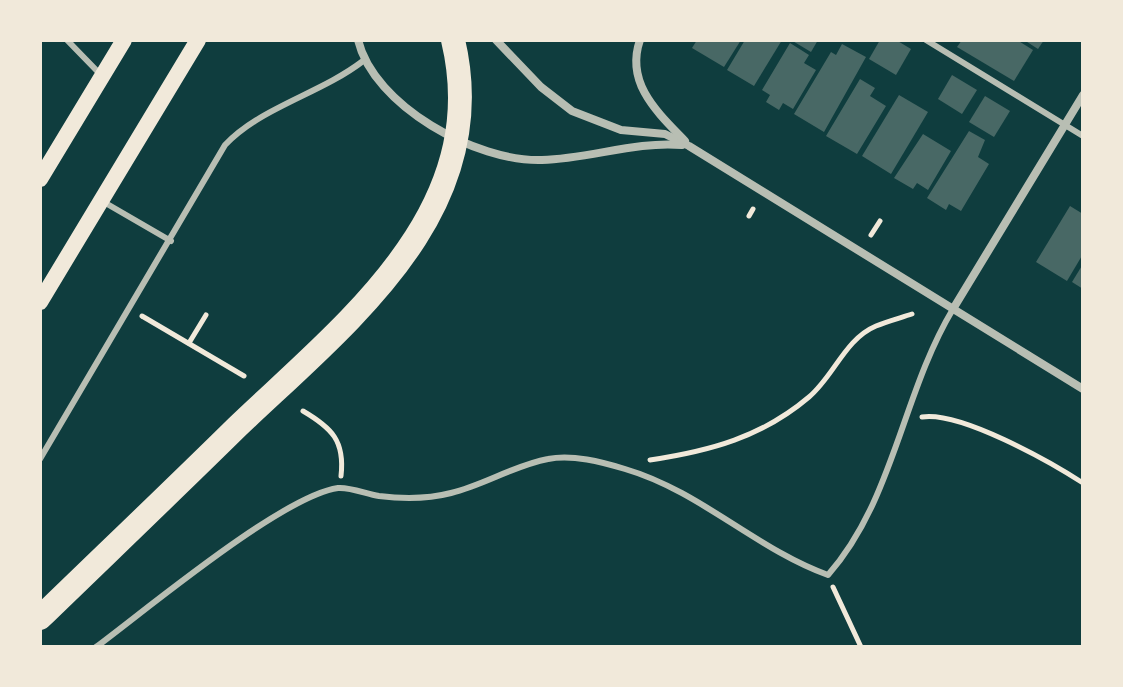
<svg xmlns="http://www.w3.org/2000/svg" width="1123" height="687" viewBox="0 0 1123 687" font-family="'Noto Serif',serif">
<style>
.building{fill:#486865}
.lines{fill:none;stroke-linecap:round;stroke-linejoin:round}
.path{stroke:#f1e9da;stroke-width:5}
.service{stroke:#b8beb3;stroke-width:6}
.minor{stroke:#b8beb3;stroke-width:8}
.secondary{stroke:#f1e9da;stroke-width:16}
.motorway{stroke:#f1e9da;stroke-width:24}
</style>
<rect width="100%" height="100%" fill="#0f3d3e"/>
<!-- building -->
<g class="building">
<path d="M697,40H741L724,67L692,48Z"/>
<path d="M745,40H782L754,86L727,70Z"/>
<path d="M791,40H818L811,52Z"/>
<path d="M880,40H896L911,49L896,75L869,59Z"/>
<path d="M962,40H1017L1033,50L1014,81L957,47Z"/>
<path d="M1024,40H1044L1038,49Z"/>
<path d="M790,43L809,55L804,63L816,70L793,109L783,103L779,110L766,102L770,95L762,90Z"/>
<path d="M842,44L866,57L824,132L794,114L831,52L836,55Z"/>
<path d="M952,75L977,90L962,114L938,99Z"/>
<path d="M860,79L875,88L870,96L886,106L857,154L826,136Z"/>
<path d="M899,95L928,112L891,174L862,156Z"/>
<path d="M985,96L1010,111L994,137L969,122Z"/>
<path d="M969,131L985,140L978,157L989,164L961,211L949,204L946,210L927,198Z"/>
<path d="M923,134L951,151L928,190L917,183L913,189L894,178Z"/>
<path d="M1070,206L1083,214V254L1067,281L1036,262Z"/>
<path d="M1083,264V289L1072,282Z"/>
</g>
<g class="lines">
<!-- path -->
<g class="path">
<path d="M749,216L753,209"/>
<path d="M871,235L880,221"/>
<path d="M142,316L244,376"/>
<path d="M189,343L206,315"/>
<path d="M303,411C332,428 345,441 341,476"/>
<path d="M922,417C960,411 1049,461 1083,483"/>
<path d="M650,460C710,451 762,437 809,397C834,376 845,339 876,326C888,321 900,318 912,314"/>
<path d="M833,587L861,647"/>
</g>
<!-- service -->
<g class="service">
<path d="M67,40L100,74"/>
<path d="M926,40L1083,136"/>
<path d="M102,201L171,241"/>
<path d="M40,459L225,145C261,107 320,94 363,61"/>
<path d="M96,647C146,610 282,496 338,488C351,487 366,494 379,496C403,499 428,499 451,493C484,485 515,465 548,459C572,454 602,462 625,469C700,491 756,549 828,575C894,500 902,394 953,309"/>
</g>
<!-- minor -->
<g class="minor">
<path d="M358,40C374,106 476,162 542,160C590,159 634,141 682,145"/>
<path d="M496,40L541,87L572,111L621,130L665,134L689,146L1083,389"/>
<path d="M640,40C625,83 657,112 685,141"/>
<path d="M953,309L1083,95"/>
</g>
<!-- secondary -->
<g class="secondary">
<path d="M40,179L124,40"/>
<path d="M40,302L198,40"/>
</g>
<!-- motorway -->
<path class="motorway" d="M40,618C106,554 172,491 237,427C347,322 494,211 453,40"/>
</g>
<!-- border -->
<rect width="1123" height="687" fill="none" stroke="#f1e9da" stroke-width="84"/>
</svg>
